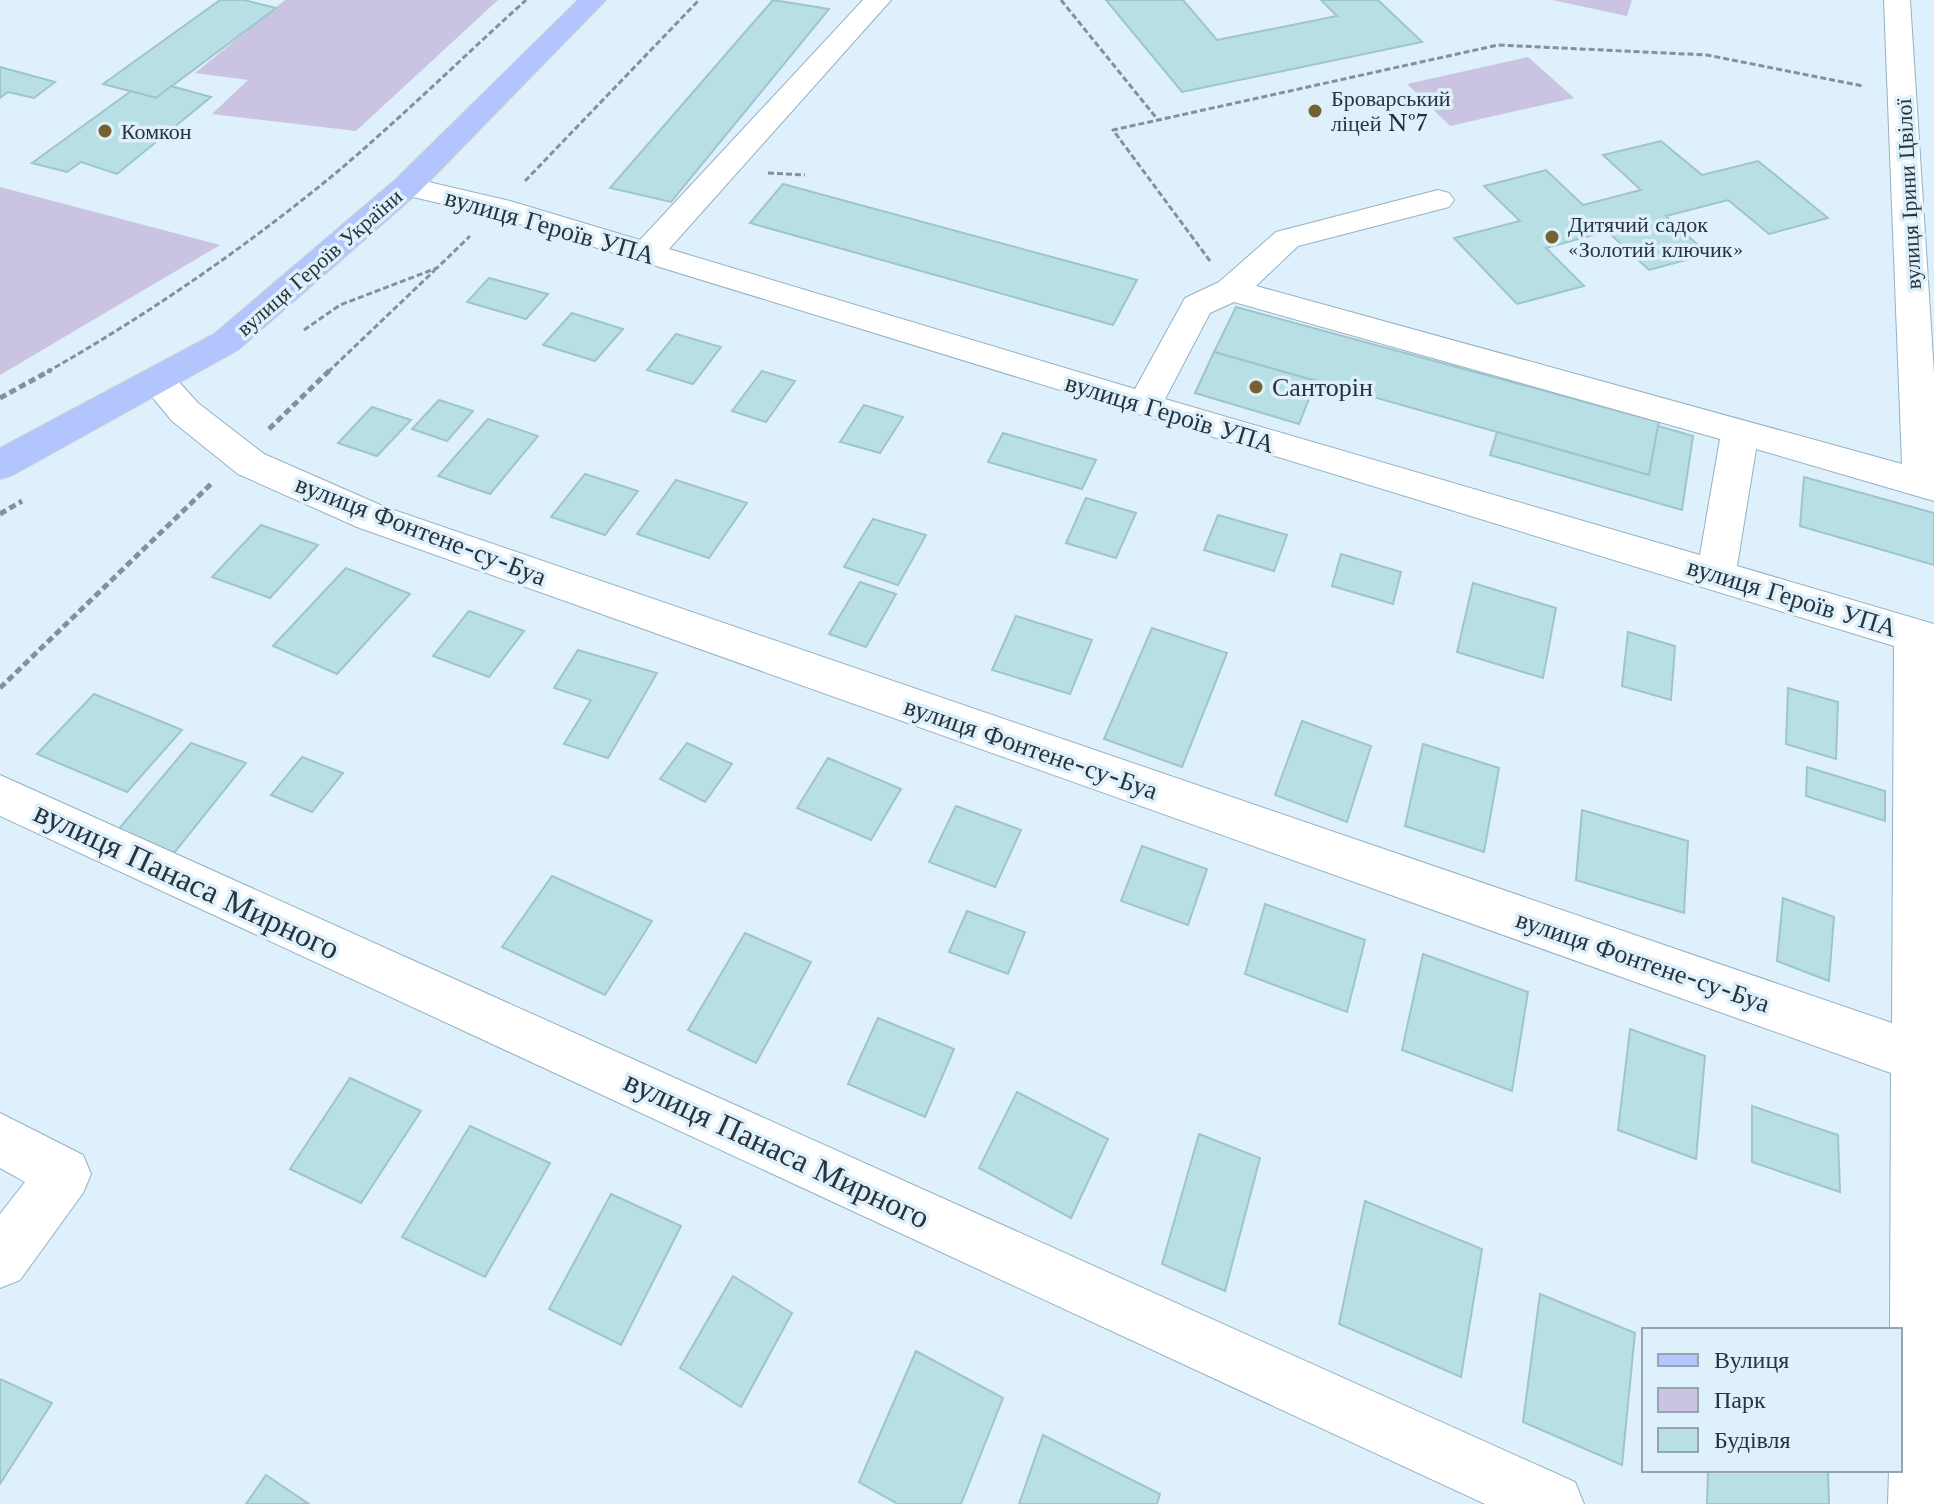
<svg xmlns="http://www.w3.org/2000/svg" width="1934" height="1504" viewBox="0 0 1934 1504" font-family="'Libre Baskerville',serif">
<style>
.green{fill:#cbc3e2}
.building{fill:#b7dfe5;stroke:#9fc5cc;stroke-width:2}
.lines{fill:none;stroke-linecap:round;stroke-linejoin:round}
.minor-casing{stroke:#94b1c4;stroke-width:2}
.major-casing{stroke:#d0d2d4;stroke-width:2}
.path-far1{stroke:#83919b;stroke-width:3;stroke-dasharray:6 3;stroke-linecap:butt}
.path{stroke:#83919b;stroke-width:5;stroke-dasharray:7 4;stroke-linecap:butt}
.minor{fill:#fff;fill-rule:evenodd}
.major{fill:#b2c6fd;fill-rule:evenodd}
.poi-dot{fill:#746230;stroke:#def0fc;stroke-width:3}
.labels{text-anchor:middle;stroke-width:7;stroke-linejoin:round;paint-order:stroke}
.far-poi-label{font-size:22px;fill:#28333b;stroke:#def0fc;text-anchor:start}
.far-street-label{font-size:22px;fill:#28333b;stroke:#def0fc}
.street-label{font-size:26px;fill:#28333b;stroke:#def0fc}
.poi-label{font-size:26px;fill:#28333b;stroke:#def0fc;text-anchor:start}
.near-street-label{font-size:32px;fill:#28333b;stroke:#def0fc}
</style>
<rect width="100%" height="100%" fill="#def0fc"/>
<!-- green -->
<g class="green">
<path d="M285,0H498L356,131L212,114L248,80L195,73Z"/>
<path d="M1552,0H1632L1627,16Z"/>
<path d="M1528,57L1574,98L1450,126L1407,84Z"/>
<path d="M0,187L220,245L0,375Z"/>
</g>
<!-- building -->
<g class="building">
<path d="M220,0H244L276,8L156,98L103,84Z"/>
<path d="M773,0L829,9L671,202L610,188Z"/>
<path d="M1106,0H1183L1217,40L1337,16L1321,0H1378L1422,42L1182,92Z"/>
<path d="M0,67L55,82L34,98L8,92L0,98Z"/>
<path d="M171,86L211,97L117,174L81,162L67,172L32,163L131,91L156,98Z"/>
<path d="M1661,141L1702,175L1758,161L1828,218L1769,234L1728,200L1666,216L1708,254L1649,270L1607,231L1546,248L1584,286L1517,304L1454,238L1520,221L1484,186L1546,170L1583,205L1641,190L1603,155Z"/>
<path d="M783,184L1137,280L1113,325L750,223Z"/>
<path d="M489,278L548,294L526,319L467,302Z"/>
<path d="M1236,307L1659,422L1649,475L1214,352Z"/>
<path d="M572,313L623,329L595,361L543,345Z"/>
<path d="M676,334L721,347L693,384L647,370Z"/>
<path d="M1214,352L1316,381L1299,424L1195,393Z"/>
<path d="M762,371L795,381L766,422L732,411Z"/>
<path d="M439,400L473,411L447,441L412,429Z"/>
<path d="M864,405L903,417L880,453L840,442Z"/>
<path d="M372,407L411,420L377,456L338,443Z"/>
<path d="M488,419L538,436L490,494L438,476Z"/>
<path d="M1658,426L1693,436L1682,510L1490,455L1497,432L1649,475Z"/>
<path d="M1003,433L1096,460L1082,489L988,462Z"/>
<path d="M585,474L638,491L605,535L551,517Z"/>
<path d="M1804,477L1934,513V565L1800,526Z"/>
<path d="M676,480L747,503L709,558L637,534Z"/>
<path d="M1086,498L1136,513L1116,558L1066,543Z"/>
<path d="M1218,515L1287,535L1274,571L1204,550Z"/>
<path d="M873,519L926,535L898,585L844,567Z"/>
<path d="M261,525L318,545L270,598L212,577Z"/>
<path d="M1341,554L1401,572L1393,604L1332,586Z"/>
<path d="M346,568L410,594L337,674L273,646Z"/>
<path d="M860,582L896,594L866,647L829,634Z"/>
<path d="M1473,583L1556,608L1543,678L1457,652Z"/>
<path d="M469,611L524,631L489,677L433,656Z"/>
<path d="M1016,616L1092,640L1070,694L992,670Z"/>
<path d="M1152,628L1227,653L1182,767L1104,739Z"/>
<path d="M1628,632L1675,646L1671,700L1622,686Z"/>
<path d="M578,650L657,673L608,758L564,744L591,700L554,688Z"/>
<path d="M1788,688L1838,702L1836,759L1786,744Z"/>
<path d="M94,694L182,730L127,792L37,754Z"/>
<path d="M1302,721L1371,746L1347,822L1275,795Z"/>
<path d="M191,743L246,763L174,853L117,831Z"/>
<path d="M687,743L732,764L705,802L660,779Z"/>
<path d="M1423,744L1499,768L1484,852L1405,826Z"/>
<path d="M302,757L343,773L312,812L271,795Z"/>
<path d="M828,758L901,789L871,840L797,808Z"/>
<path d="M1807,767L1885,791V821L1806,796Z"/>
<path d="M956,806L1021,830L995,887L929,862Z"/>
<path d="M1582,810L1688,841L1684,913L1576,880Z"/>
<path d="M1142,846L1207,869L1188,925L1121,901Z"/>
<path d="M552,876L652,921L605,995L502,947Z"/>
<path d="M1783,898L1834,917L1829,981L1777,961Z"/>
<path d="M1265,904L1365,940L1347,1012L1245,974Z"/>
<path d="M967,911L1025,932L1008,974L949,952Z"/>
<path d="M745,933L811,962L756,1063L688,1030Z"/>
<path d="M1423,954L1528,992L1512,1091L1402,1050Z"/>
<path d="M878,1018L954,1049L925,1117L848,1084Z"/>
<path d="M1630,1029L1705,1056L1696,1159L1618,1130Z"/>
<path d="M350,1078L421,1111L361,1203L290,1169Z"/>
<path d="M1017,1092L1108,1139L1071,1218L979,1168Z"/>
<path d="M1752,1106L1838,1135L1840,1192L1752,1162Z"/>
<path d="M470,1126L550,1163L485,1277L402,1237Z"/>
<path d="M1199,1134L1260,1158L1225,1291L1162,1264Z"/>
<path d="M611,1194L681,1226L621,1345L549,1309Z"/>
<path d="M1365,1201L1482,1249L1461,1377L1339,1324Z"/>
<path d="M733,1276L792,1313L741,1407L680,1368Z"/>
<path d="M1540,1294L1635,1333L1622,1465L1523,1422Z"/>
<path d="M916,1351L1003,1398L961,1504H898L859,1482Z"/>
<path d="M0,1379L52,1403L0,1484Z"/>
<path d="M1043,1435L1160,1494L1157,1504H1019Z"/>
<path d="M1708,1470H1828L1829,1504H1707Z"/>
<path d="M266,1475L309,1504H246Z"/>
</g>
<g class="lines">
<!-- minor casing -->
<g class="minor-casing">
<g id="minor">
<path d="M863,0H891L669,249L1135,389L1185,298L1219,282L1276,232L1438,190L1449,193L1454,200L1449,207L1298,246L1256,286L1902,464L1884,0H1910L1934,374V501L1756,449L1737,566L1934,624V1504H1888L1889,1470H1900V1330H1890L1891,1073L357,527L238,474L172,421L139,381L144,372L157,369L170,372L198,403L264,454L385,507L1892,1023L1894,646L490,215L396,193L391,186L396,179L407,177L510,201L640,240ZM1234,302L1720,439L1700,555L1165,399L1210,313Z"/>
<path d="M0,775L1575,1482L1584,1504H1485L0,816Z"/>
<path d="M0,1113L83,1155L91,1174L83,1193L20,1280L0,1288V1214L25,1182L0,1168Z"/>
</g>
</g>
<!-- major casing -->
<g class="major-casing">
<path id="major" d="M578,0H606L418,193L238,350L13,475L0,479V448L214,334L396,179Z"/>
</g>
<!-- path-far1 -->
<g class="path-far1">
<path d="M1061,0L1158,120"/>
<path d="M768,173L805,175"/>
<path d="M525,181L699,0"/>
<path d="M1210,261L1113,130L1498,45L1707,55L1863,86"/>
<path d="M304,330L340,305L437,268L470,236"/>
<path d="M47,372C149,314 246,247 337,172C402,117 463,57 526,0"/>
<path d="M328,372L435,270"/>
</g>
<!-- path -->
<g class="path">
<path d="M0,398L51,370"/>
<path d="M269,429L330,370"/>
<path d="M0,514L22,501"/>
<path d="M0,688L212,483"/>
</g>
<!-- minor -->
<use href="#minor" class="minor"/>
<!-- major -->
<use href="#major" class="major"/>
</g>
<!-- markers -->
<g class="poi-dot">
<circle cx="1315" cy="111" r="8"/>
<circle cx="105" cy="131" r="8"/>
<circle cx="1552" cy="237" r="8"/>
<circle cx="1256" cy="387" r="8"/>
</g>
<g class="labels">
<!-- far-poi labels -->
<g class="far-poi-label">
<text x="1331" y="106">Броварський<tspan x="1331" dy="25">ліцей №7</tspan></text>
<text x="121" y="139">Комкон</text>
<text x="1568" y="232">Дитячий садок<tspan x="1568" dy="25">«Золотий ключик»</tspan></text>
</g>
<!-- far-street labels -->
<g class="far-street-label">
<text transform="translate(1908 194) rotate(-93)" y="8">вулиця Ірини Цвілої</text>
<text transform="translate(319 262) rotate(-41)" y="8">вулиця Героїв України</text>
</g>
<!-- street labels -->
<g class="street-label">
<text transform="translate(550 226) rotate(16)" y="9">вулиця Героїв УПА</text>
<text transform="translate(1170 413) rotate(17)" y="9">вулиця Героїв УПА</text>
<text transform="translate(421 530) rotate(21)" y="9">вулиця Фонтене-су-Буа</text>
<text transform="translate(1792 597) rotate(17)" y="9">вулиця Героїв УПА</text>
<text transform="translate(1031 748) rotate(19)" y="9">вулиця Фонтене-су-Буа</text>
<text transform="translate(1643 961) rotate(19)" y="9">вулиця Фонтене-су-Буа</text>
</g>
<!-- poi labels -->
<g class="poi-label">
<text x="1272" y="396">Санторін</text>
</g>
<!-- near-street labels -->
<g class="near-street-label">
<text transform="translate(187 880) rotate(25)" y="11">вулиця Панаса Мирного</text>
<text transform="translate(777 1149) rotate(25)" y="11">вулиця Панаса Мирного</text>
</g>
</g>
<!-- legend -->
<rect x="1642" y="1328" width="260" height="144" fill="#def0fc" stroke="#95a4af" stroke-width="2"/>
<rect x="1658" y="1354" width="40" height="12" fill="#b2c6fd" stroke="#95a4af" stroke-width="2"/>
<text x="1714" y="1368" font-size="24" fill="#28333b">Вулиця</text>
<rect x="1658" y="1388" width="40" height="24" fill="#cbc3e2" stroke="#95a4af" stroke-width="2"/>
<text x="1714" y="1408" font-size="24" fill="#28333b">Парк</text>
<rect x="1658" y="1428" width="40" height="24" fill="#b7dfe5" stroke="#95a4af" stroke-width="2"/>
<text x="1714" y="1448" font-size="24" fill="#28333b">Будівля</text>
</svg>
